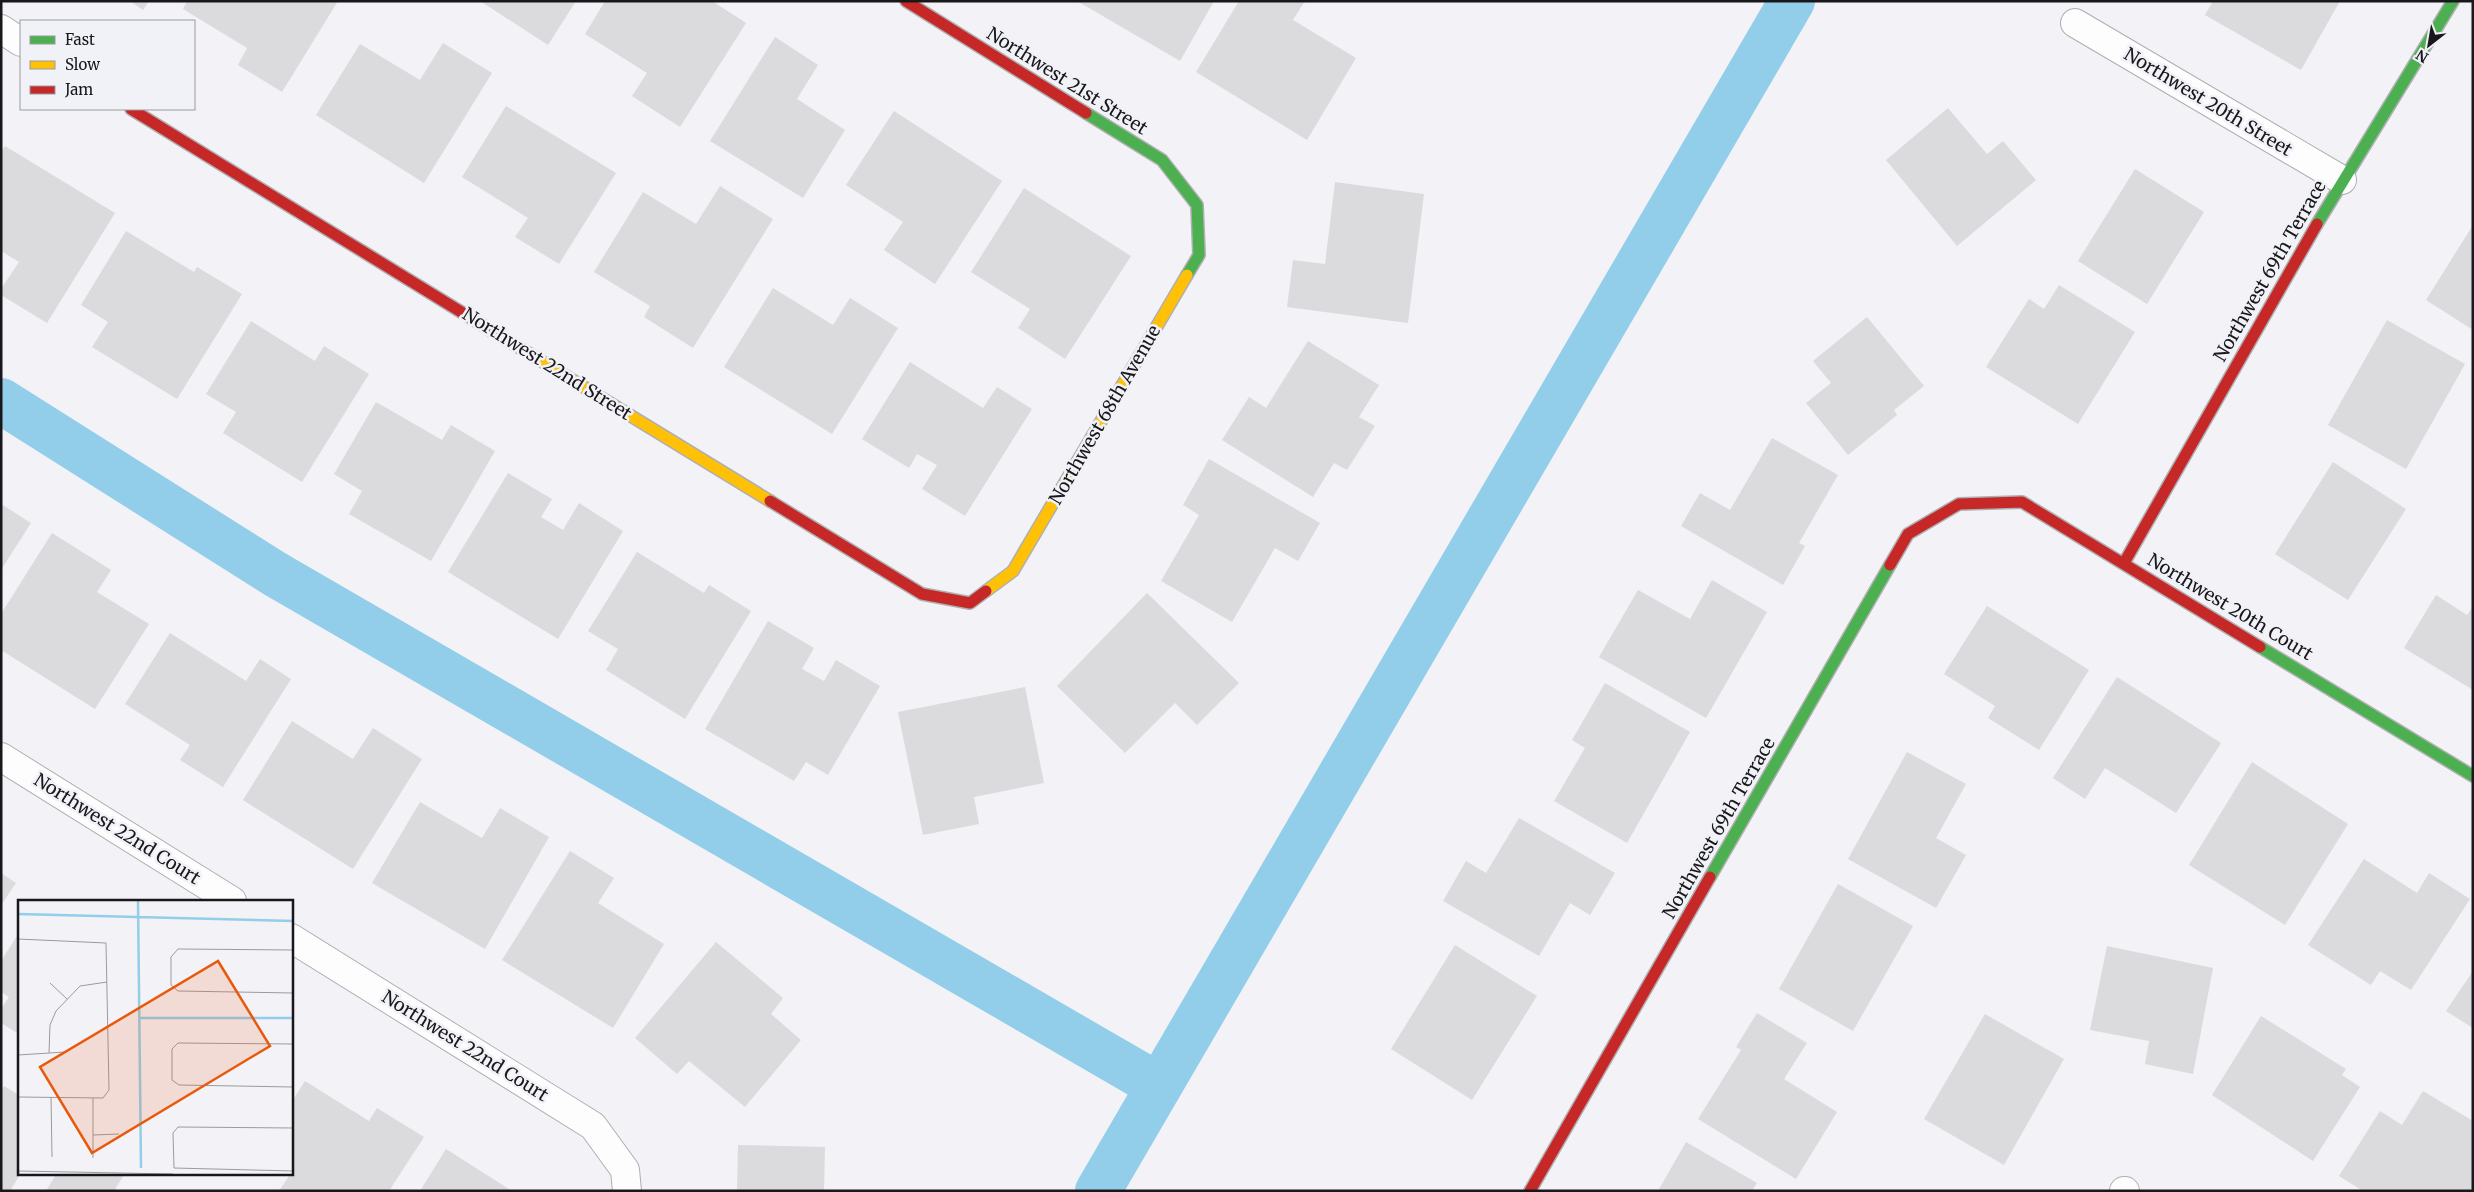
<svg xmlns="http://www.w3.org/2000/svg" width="2474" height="1192" viewBox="0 0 2474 1192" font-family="Merriweather,serif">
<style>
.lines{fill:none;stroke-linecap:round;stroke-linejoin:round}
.canal{stroke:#92cee9;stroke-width:46}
.building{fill:#dbdbde}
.street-casing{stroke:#afafb2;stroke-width:30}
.fast-casing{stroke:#afafb2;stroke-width:14}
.slow-casing{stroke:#afafb2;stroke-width:14}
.jam-casing{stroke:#afafb2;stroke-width:14}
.street{stroke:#fdfdfe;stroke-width:28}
.fast{stroke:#4caf50;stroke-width:11}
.slow{stroke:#ffc107;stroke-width:11}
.jam{stroke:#c62828;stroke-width:11}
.labels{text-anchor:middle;stroke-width:5;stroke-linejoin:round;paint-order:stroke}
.street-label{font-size:18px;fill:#18181a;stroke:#f1f1f8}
.inset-river{fill:none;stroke:#92cee9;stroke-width:2.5}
.inset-road{fill:none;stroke:#9b9b9f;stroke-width:1}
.view{fill:#e8590c;fill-opacity:0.15;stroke:#e8590c;stroke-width:2.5}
.inset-edge{fill:none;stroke:#18181a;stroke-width:2.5}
</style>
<rect width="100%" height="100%" fill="#f2f2f7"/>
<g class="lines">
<!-- canal -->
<g class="canal">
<path d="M1,401L275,574L1159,1086"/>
<path d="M1098,1191L1792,1"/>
</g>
</g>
<!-- building -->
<g class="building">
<path d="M130,1H149L143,10Z"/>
<path d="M187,1H338L282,92L238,65L247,48L183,9Z"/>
<path d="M480,1H576L548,45Z"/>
<path d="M605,1H712L746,23L680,127L632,96L647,73L585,34Z"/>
<path d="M1077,1H1214L1180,61Z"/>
<path d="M1239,1H1305L1293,20L1356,58L1307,140L1196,72Z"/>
<path d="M2213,1H2340L2301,70L2205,15Z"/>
<path d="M775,37L818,65L797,99L845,130L803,198L710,141Z"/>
<path d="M443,43L492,73L424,183L316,115L360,44L420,80Z"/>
<path d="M506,106L616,173L559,264L515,237L528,218L462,177Z"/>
<path d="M1948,108L1987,154L2003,141L2036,180L1957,246L1886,160Z"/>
<path d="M894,111L1002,181L935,284L884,250L903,222L846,185Z"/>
<path d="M5,146L115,213L47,323L1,295V289L19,262L1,251V152Z"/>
<path d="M2135,169L2204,212L2147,304L2078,261Z"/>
<path d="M1335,182L1424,194L1408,323L1287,307L1293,260L1325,264Z"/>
<path d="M720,186L773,219L693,348L644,317L650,306L594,272L643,192L696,224Z"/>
<path d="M1024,188L1131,256L1065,359L1018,328L1030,309L971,272Z"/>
<path d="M2473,225V330L2426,300Z"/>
<path d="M126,231L194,272L197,267L242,294L177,399L92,347L108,322L81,305Z"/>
<path d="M2059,285L2135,332L2078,424L1986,367L2029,299L2044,309Z"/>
<path d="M773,288L833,325L850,298L898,328L832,434L724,367Z"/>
<path d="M1867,317L1924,386L1894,410L1897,415L1848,455L1806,403L1831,383L1813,361Z"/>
<path d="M2387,320L2465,364L2406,469L2328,425Z"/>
<path d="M251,321L315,361L324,346L369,374L302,482L223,433L236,412L206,394Z"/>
<path d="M1308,341L1379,385L1359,417L1375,426L1347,470L1334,463L1313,497L1222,440L1249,397L1266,408Z"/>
<path d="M910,362L983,408L997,387L1032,409L965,516L922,489L937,465L917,454L909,468L862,439Z"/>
<path d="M376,402L442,440L451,425L495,451L431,561L349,514L362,491L334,474Z"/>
<path d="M1772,438L1838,475L1799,543L1805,546L1783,585L1681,526L1700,493L1730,510Z"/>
<path d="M1209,459L1320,523L1298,561L1275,548L1232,622L1161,581L1199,515L1183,505Z"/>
<path d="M2333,462L2406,509L2348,600L2275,554Z"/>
<path d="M508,473L552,499L541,517L563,530L579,503L623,531L558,639L448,572Z"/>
<path d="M1,504L31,523L1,570Z"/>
<path d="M52,533L111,570L97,592L149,624L95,709L1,650V614Z"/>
<path d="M637,552L704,593L709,585L751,611L685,719L606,670L618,649L588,631Z"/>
<path d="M1712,580L1767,612L1706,718L1599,657L1638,590L1690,619Z"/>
<path d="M1147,593L1239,683L1197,725L1175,703L1125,753L1057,686Z"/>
<path d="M2436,595L2467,615L2473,606V690L2404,648Z"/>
<path d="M1987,606L2089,670L2039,750L1988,718L1995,706L1944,674Z"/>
<path d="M768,621L814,648L802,669L824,681L836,660L880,686L828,775L806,762L794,781L705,729Z"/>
<path d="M170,633L246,681L260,659L291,679L223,787L180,760L190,745L125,704Z"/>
<path d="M2117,677L2221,743L2176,813L2105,768L2085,799L2053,778Z"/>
<path d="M1605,683L1690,732L1627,843L1554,801L1585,748L1572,740Z"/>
<path d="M1025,687L1044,783L974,797L979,824L923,835L898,712Z"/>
<path d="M292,721L353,759L373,728L422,759L353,869L243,800Z"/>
<path d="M1907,752L1966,784L1936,838L1966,855L1936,908L1848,859Z"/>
<path d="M2252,762L2348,824L2285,925L2189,865Z"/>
<path d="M420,802L482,838L500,808L549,837L485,949L372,883Z"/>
<path d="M1519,818L1615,873L1590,915L1570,903L1539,956L1443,901L1466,861L1486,873Z"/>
<path d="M570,851L614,878L598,903L664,944L613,1028L502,960Z"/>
<path d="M2364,859L2417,893L2429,873L2470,899L2411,990L2380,971L2371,985L2308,945Z"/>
<path d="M1,873L16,883L1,905Z"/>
<path d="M1838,884L1913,926L1853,1031L1779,989Z"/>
<path d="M19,933V1034L1,1023V1009L9,997L1,992V961Z"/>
<path d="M716,942L783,998L771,1014L801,1040L745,1107L689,1061L677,1074L635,1038Z"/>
<path d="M1455,945L1537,996L1472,1100L1391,1049Z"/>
<path d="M2107,946L2213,968L2193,1074L2145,1064L2149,1041L2090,1030Z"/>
<path d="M2473,971V1028L2446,1011Z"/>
<path d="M1757,1013L1807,1043L1784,1079L1837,1112L1796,1179L1698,1119L1741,1050L1736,1047Z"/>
<path d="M1985,1014L2064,1059L2004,1165L1924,1119Z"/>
<path d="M2261,1016L2346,1069L2342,1075L2360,1087L2313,1161L2212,1095Z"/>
<path d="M305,1081L369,1121L377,1108L424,1137L389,1191H279L289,1176L284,1173H291V1103Z"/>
<path d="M4,1086L19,1095V1173H21L10,1191H1V1091Z"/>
<path d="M2423,1091L2473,1121V1191H2363L2339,1176L2380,1111L2402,1125Z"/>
<path d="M1686,1142L1757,1183L1752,1191H1658Z"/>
<path d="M738,1145L825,1147L824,1191H737Z"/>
<path d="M446,1149L512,1191H420Z"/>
<path d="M57,1173H125L114,1191H46Z"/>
</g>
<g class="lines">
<!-- street casing -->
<g class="street-casing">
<g id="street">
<path d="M2075,23L2342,180"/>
<path d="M1,29L21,42"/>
<path d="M1,757L232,901"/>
<path d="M291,938L593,1126L625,1170L627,1191"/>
<path d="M2124,1191H2125"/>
</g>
</g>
<!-- fast casing -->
<g class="fast-casing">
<g id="fast">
<path d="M1086,113L1162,160L1197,205L1199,255L1187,275"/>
<path d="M2317,224L2453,1"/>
<path d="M2260,647L2473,776"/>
<path d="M1710,877L1890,565"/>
</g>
</g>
<!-- slow casing -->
<g class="slow-casing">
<g id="slow">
<path d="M497,334L770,501"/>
<path d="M986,591L1013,571L1187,275"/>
</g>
</g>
<!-- jam casing -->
<g class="jam-casing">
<g id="jam">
<path d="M906,1L1086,113"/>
<path d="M131,109L497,334"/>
<path d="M770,501L922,594L970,603L986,591"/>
<path d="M2124,563L2317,224"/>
<path d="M1890,565L1908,534L1959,504L2022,502L2260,647"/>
<path d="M1530,1191L1710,877"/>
</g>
</g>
<!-- street -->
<use href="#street" class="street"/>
<!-- fast -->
<use href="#fast" class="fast"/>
<!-- slow -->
<use href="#slow" class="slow"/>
<!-- jam -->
<use href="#jam" class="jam"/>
</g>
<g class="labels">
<!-- street labels -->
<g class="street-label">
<text transform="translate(1067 81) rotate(32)" y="6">Northwest 21st Street</text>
<text transform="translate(2208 102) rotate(31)" y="6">Northwest 20th Street</text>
<text transform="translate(2270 271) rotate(-60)" y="6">Northwest 69th Terrace</text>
<text transform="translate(547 364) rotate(32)" y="6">Northwest 22nd Street</text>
<text transform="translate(1105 415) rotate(-60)" y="6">Northwest 68th Avenue</text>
<text transform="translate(2230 607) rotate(31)" y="6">Northwest 20th Court</text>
<text transform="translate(1719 828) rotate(-60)" y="6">Northwest 69th Terrace</text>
<text transform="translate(117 829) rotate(32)" y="6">Northwest 22nd Court</text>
<text transform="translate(465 1046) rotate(32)" y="6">Northwest 22nd Court</text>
</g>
</g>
<!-- overview -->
<g transform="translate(18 900)">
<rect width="275" height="275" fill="#f2f2f7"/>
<path class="inset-river" d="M120,1L123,268M0,14L275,21M121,118H275"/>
<path class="inset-road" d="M0,39L88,43L91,190L85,198L0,197M275,50L160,49L153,57V85L160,91L275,93M32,83L49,99M275,144L160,143L154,149V180L161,185L275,187M31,153L32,125L38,111L62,86L89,82M0,155L47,152M33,197L34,257M75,198V258M275,228L160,227L155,233L156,268L275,271M75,235L101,234M0,271L155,274"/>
<path class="view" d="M200,61L252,146L74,253L22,167Z"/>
<rect width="275" height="275" class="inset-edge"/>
</g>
<!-- border -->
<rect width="2474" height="1192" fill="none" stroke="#18181a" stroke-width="5"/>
<!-- legend -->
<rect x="20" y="20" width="175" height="90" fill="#f1f1f8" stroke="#9a9a9f"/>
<rect x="30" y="36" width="25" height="8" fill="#4caf50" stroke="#9a9a9f"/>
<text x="65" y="45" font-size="15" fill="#18181a">Fast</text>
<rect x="30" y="61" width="25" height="8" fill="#ffc107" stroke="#9a9a9f"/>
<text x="65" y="70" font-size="15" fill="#18181a">Slow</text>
<rect x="30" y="86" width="25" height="8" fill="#c62828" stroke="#9a9a9f"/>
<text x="65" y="95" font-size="15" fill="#18181a">Jam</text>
<!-- north arrow -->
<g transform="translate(2429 45) rotate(211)" stroke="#f1f1f8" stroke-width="4" paint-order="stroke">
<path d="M0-4L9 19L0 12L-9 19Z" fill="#18181a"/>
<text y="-8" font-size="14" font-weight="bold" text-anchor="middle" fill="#18181a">N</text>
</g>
</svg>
